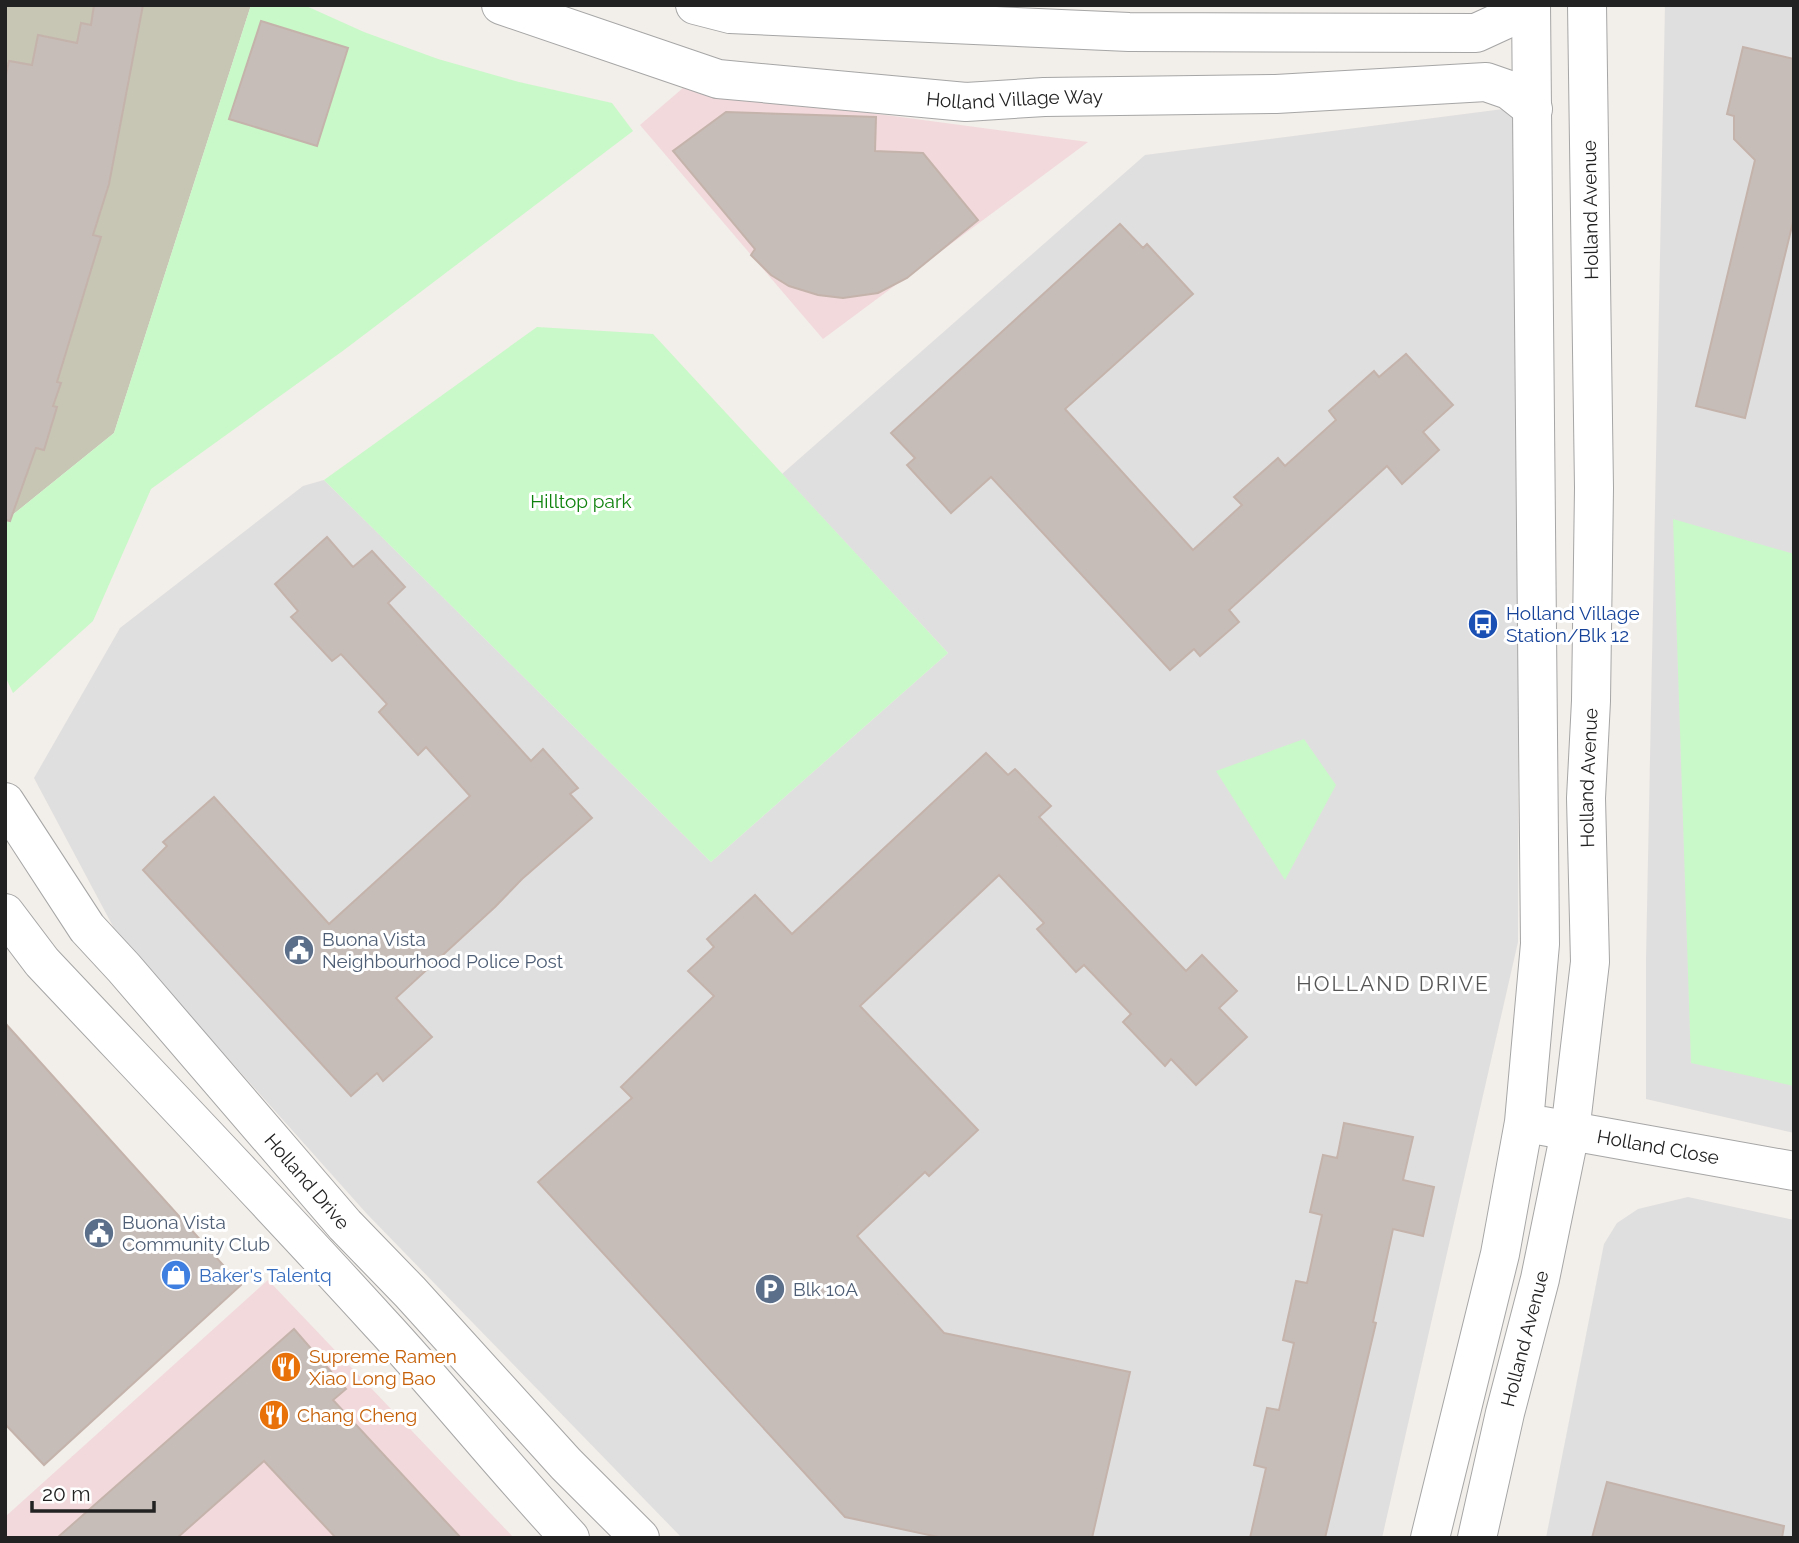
<svg xmlns="http://www.w3.org/2000/svg" width="1799" height="1543" viewBox="0 0 1799 1543" font-family="Raleway,sans-serif">
<style>
.residential{fill:#e0dfdf}
.commercial{fill:#f2d9db}
.construction{fill:#c7c5b4}
.park{fill:#c9f9c8}
.building{fill:#c7bdb8;stroke:#c4b3ab;stroke-width:2}
.lines{fill:none;stroke-linecap:round;stroke-linejoin:round}
.minor-casing{stroke:#a6a6a6;stroke-width:40}
.minor{stroke:#fff;stroke-width:38}
.labels{text-anchor:middle;stroke-width:6;stroke-linejoin:round;paint-order:stroke}
.street-label{font-size:19px;fill:#222;stroke:#fff}
.park-label{font-size:19px;fill:#0f820d;stroke:#fff}
.transit-label{font-size:19px;fill:#164399;stroke:#fff;text-anchor:start}
.service-label{font-size:19px;fill:#4e5e75;stroke:#fff;text-anchor:start}
.shop-label{font-size:19px;fill:#366cbe;stroke:#fff;text-anchor:start}
.food-label{font-size:19px;fill:#c56008;stroke:#fff;text-anchor:start}
.neighbourhood-label{font-size:21px;letter-spacing:2px;fill:#555;stroke:#fff}
</style>
<rect width="100%" height="100%" fill="#f2eee9"/>
<!-- residential -->
<g class="residential">
<path d="M1665,5H1794V1133L1646,1099V960Z"/>
<path d="M1519,107L1518,942L1382,1538H682L367,1214L117,934L34,778L120,628L303,486L324,480L711,862L948,653L782,474L1145,155Z"/>
<path d="M1688,1197L1794,1220V1538H1546L1604,1244L1617,1223L1638,1209Z"/>
</g>
<!-- commercial -->
<g class="commercial">
<path d="M683,88L1088,142L823,339L640,125Z"/>
<path d="M268,1280L514,1538H5V1517Z"/>
</g>
<!-- construction -->
<path class="construction" d="M5,5H251L114,433L5,521Z"/>
<!-- park -->
<g class="park">
<path d="M251,5H304L364,32L438,59L519,82L612,103L633,131L344,350L151,489L93,621L13,693L5,676V521L114,433Z"/>
<path d="M537,327L653,334L948,653L711,862L324,480Z"/>
<path d="M1673,519L1794,554V1086L1691,1063Z"/>
<path d="M1304,739L1336,785L1285,880L1216,771Z"/>
</g>
<!-- building -->
<g class="building">
<path d="M94,5H143L109,184L93,235L101,237L57,382L61,383L53,406L57,407L44,450L36,448L10,521L5,520V79L9,61L32,65L38,35L77,43L81,23L91,25Z"/>
<path d="M261,21L348,48L317,146L229,119Z"/>
<path d="M1743,47L1794,59V218L1745,418L1696,406L1755,160L1734,139V116L1727,114Z"/>
<path d="M726,112L876,117L875,151L923,153L978,220L907,278L878,293L843,298L818,295L789,286L771,275L751,255L755,249L673,151Z"/>
<path d="M1120,224L1143,248L1147,244L1193,294L1065,409L1193,550L1242,505L1234,497L1278,458L1285,466L1336,420L1329,411L1374,371L1379,377L1406,354L1453,405L1423,432L1439,450L1402,484L1387,466L1229,610L1239,622L1200,656L1194,649L1170,670L991,477L951,513L907,465L915,458L891,433Z"/>
<path d="M327,537L353,567L372,551L405,587L388,603L531,761L543,749L578,788L570,794L592,818L522,879L495,907L396,998L432,1037L383,1081L377,1073L351,1096L143,870L167,846L163,842L214,797L329,924L470,796L426,747L418,755L379,712L387,704L341,654L332,661L291,617L298,611L275,584Z"/>
<path d="M986,753L1008,775L1015,769L1051,806L1039,817L1186,971L1202,955L1237,991L1219,1008L1247,1037L1196,1085L1171,1059L1165,1066L1123,1022L1131,1014L1084,965L1076,972L1037,929L1044,923L999,875L860,1006L978,1130L929,1176L925,1172L857,1236L944,1333L1130,1372L1092,1538H943L845,1517L538,1182L632,1098L621,1087L714,996L688,971L714,947L707,939L755,895L792,934Z"/>
<path d="M5,1023L241,1285L44,1465L5,1424Z"/>
<path d="M1344,1123L1413,1137L1403,1180L1434,1187L1423,1236L1393,1229L1373,1322L1376,1323L1325,1538H1250L1266,1468L1254,1465L1267,1408L1279,1410L1294,1343L1283,1340L1296,1281L1307,1283L1322,1215L1310,1212L1323,1155L1337,1158Z"/>
<path d="M294,1329L346,1389L333,1400L461,1538H336L264,1461L177,1538H57Z"/>
<path d="M1607,1482L1784,1526L1782,1538H1592Z"/>
</g>
<g class="lines">
<!-- minor casing -->
<g class="minor-casing">
<g id="minor">
<path id="s1" d="M501,5L718,79L966,102L1044,97L1276,94L1486,82L1509,90L1533,109"/>
<path d="M695,5L730,14L1129,32L1476,33L1513,16L1521,5"/>
<path id="s2" d="M5,802L87,928L124,968L345,1225L410,1292L566,1464L640,1538"/>
<path d="M5,913L42,962C155,1082 269,1201 380,1323C445,1393 504,1468 570,1538"/>
<path id="s3" d="M1543,1126L1794,1171"/>
<path d="M1430,1538L1500,1254L1524,1122L1540,944L1531,5"/>
<path id="s4" d="M1477,1538L1505,1413L1540,1279L1570,1132L1590,962L1586,798L1591,701L1594,488L1587,5"/>
</g>
</g>
<!-- minor -->
<use href="#minor" class="minor"/>
</g>
<!-- icons -->
<defs>
<g id="bus-disc" transform="scale(1.575)"><circle r="9.5" fill="#1a4fb4" stroke="#fff"/><path d="M-5-6H5V4H4V6H2V4H-2V6H-4V4H-5ZM-3.5-4V0h7V-4ZM-3.5 1.2v1.5H-2V1.2ZM2 1.2v1.5H3.5V1.2Z" fill="#fff"/></g>
<g id="civic-disc" transform="scale(1.575)"><circle r="9.5" fill="#5c6f8a" stroke="#fff"/><path d="M-.6-6.5H3V-4.5H.6V-3L4-1V1h2V6H-6V1h2V-1L-.6-3ZM-1.2 2.5V6h2.4V2.5Z" fill="#fff"/></g>
<g id="shop-disc" transform="scale(1.575)"><circle r="9.5" fill="#3f7fe0" stroke="#fff"/><path d="M-5-2.5h2.3a2.7 3.5 0 0 1 5.4 0H5L5.5 6h-11ZM-1.5-2.5h3a1.5 2.3 0 0 0-3 0Z" fill="#fff"/></g>
<g id="parking-disc" transform="scale(1.575)"><circle r="9.5" fill="#5c6f8a" stroke="#fff"/><path d="M-3.5-5.5H1a3.5 3.5 0 0 1 0 7H-1V5.5H-3.5ZM-1-3.4V-.6H.8a1.4 1.4 0 0 0 0-2.8Z" fill="#fff"/></g>
<g id="restaurant-disc" transform="scale(1.575)"><circle r="9.5" fill="#e8710a" stroke="#fff"/><path d="M-5-6h1v4h1v-4h1v4h1v-4h1v5L-1.5 .5V6h-2V.5L-5-1ZM5-6V6H3V1.5H1.5Q1.5-4 5-6Z" fill="#fff"/></g>
</defs>
<g fill-rule="evenodd">
<use href="#bus-disc" x="1483" y="624"/>
<use href="#civic-disc" x="299" y="950"/>
<use href="#civic-disc" x="99" y="1233"/>
<use href="#shop-disc" x="176" y="1275"/>
<use href="#parking-disc" x="770" y="1289"/>
<use href="#restaurant-disc" x="286" y="1367"/>
<use href="#restaurant-disc" x="274" y="1415"/>
</g>
<g class="labels">
<!-- street labels -->
<g class="street-label">
<text dy="7" stroke="none"><textPath href="#s1" startOffset="527">Holland Village Way</textPath></text>
<text transform="translate(1590 210) rotate(-91)" y="7">Holland Avenue</text>
<text dy="7" stroke="none"><textPath href="#s4" startOffset="772">Holland Avenue</textPath></text>
<text dy="7" stroke="none"><textPath href="#s3" startOffset="117">Holland Close</textPath></text>
<text dy="7" stroke="none"><textPath href="#s2" startOffset="486">Holland Drive</textPath></text>
<text dy="7" stroke="none"><textPath href="#s4" startOffset="205">Holland Avenue</textPath></text>
</g>
<!-- park labels -->
<g class="park-label">
<text x="581" y="508">Hilltop park</text>
</g>
<!-- transit labels -->
<g class="transit-label">
<text x="1506" y="620">Holland Village<tspan x="1506" dy="22">Station/Blk 12</tspan></text>
</g>
<!-- service labels -->
<g class="service-label">
<text x="322" y="946">Buona Vista<tspan x="322" dy="22">Neighbourhood Police Post</tspan></text>
<text x="122" y="1229">Buona Vista<tspan x="122" dy="22">Community Club</tspan></text>
<text x="793" y="1296">Blk 10A</text>
</g>
<!-- shop labels -->
<g class="shop-label">
<text x="199" y="1282">Baker's Talentq</text>
</g>
<!-- food labels -->
<g class="food-label">
<text x="309" y="1363">Supreme Ramen<tspan x="309" dy="22">Xiao Long Bao</tspan></text>
<text x="297" y="1422">Chang Cheng</text>
</g>
<!-- neighbourhood labels -->
<g class="neighbourhood-label">
<text x="1393" y="991">HOLLAND DRIVE</text>
</g>
</g>
<!-- border -->
<rect width="1799" height="1543" fill="none" stroke="#222222" stroke-width="14"/>
<!-- scale -->
<path d="M32 1501v10h122v-10" fill="none" stroke="#222222" stroke-width="3.5"/>
<text x="42" y="1501" font-size="21" fill="#222222" stroke="#ffffff" stroke-width="5" paint-order="stroke">20 m</text>
</svg>
